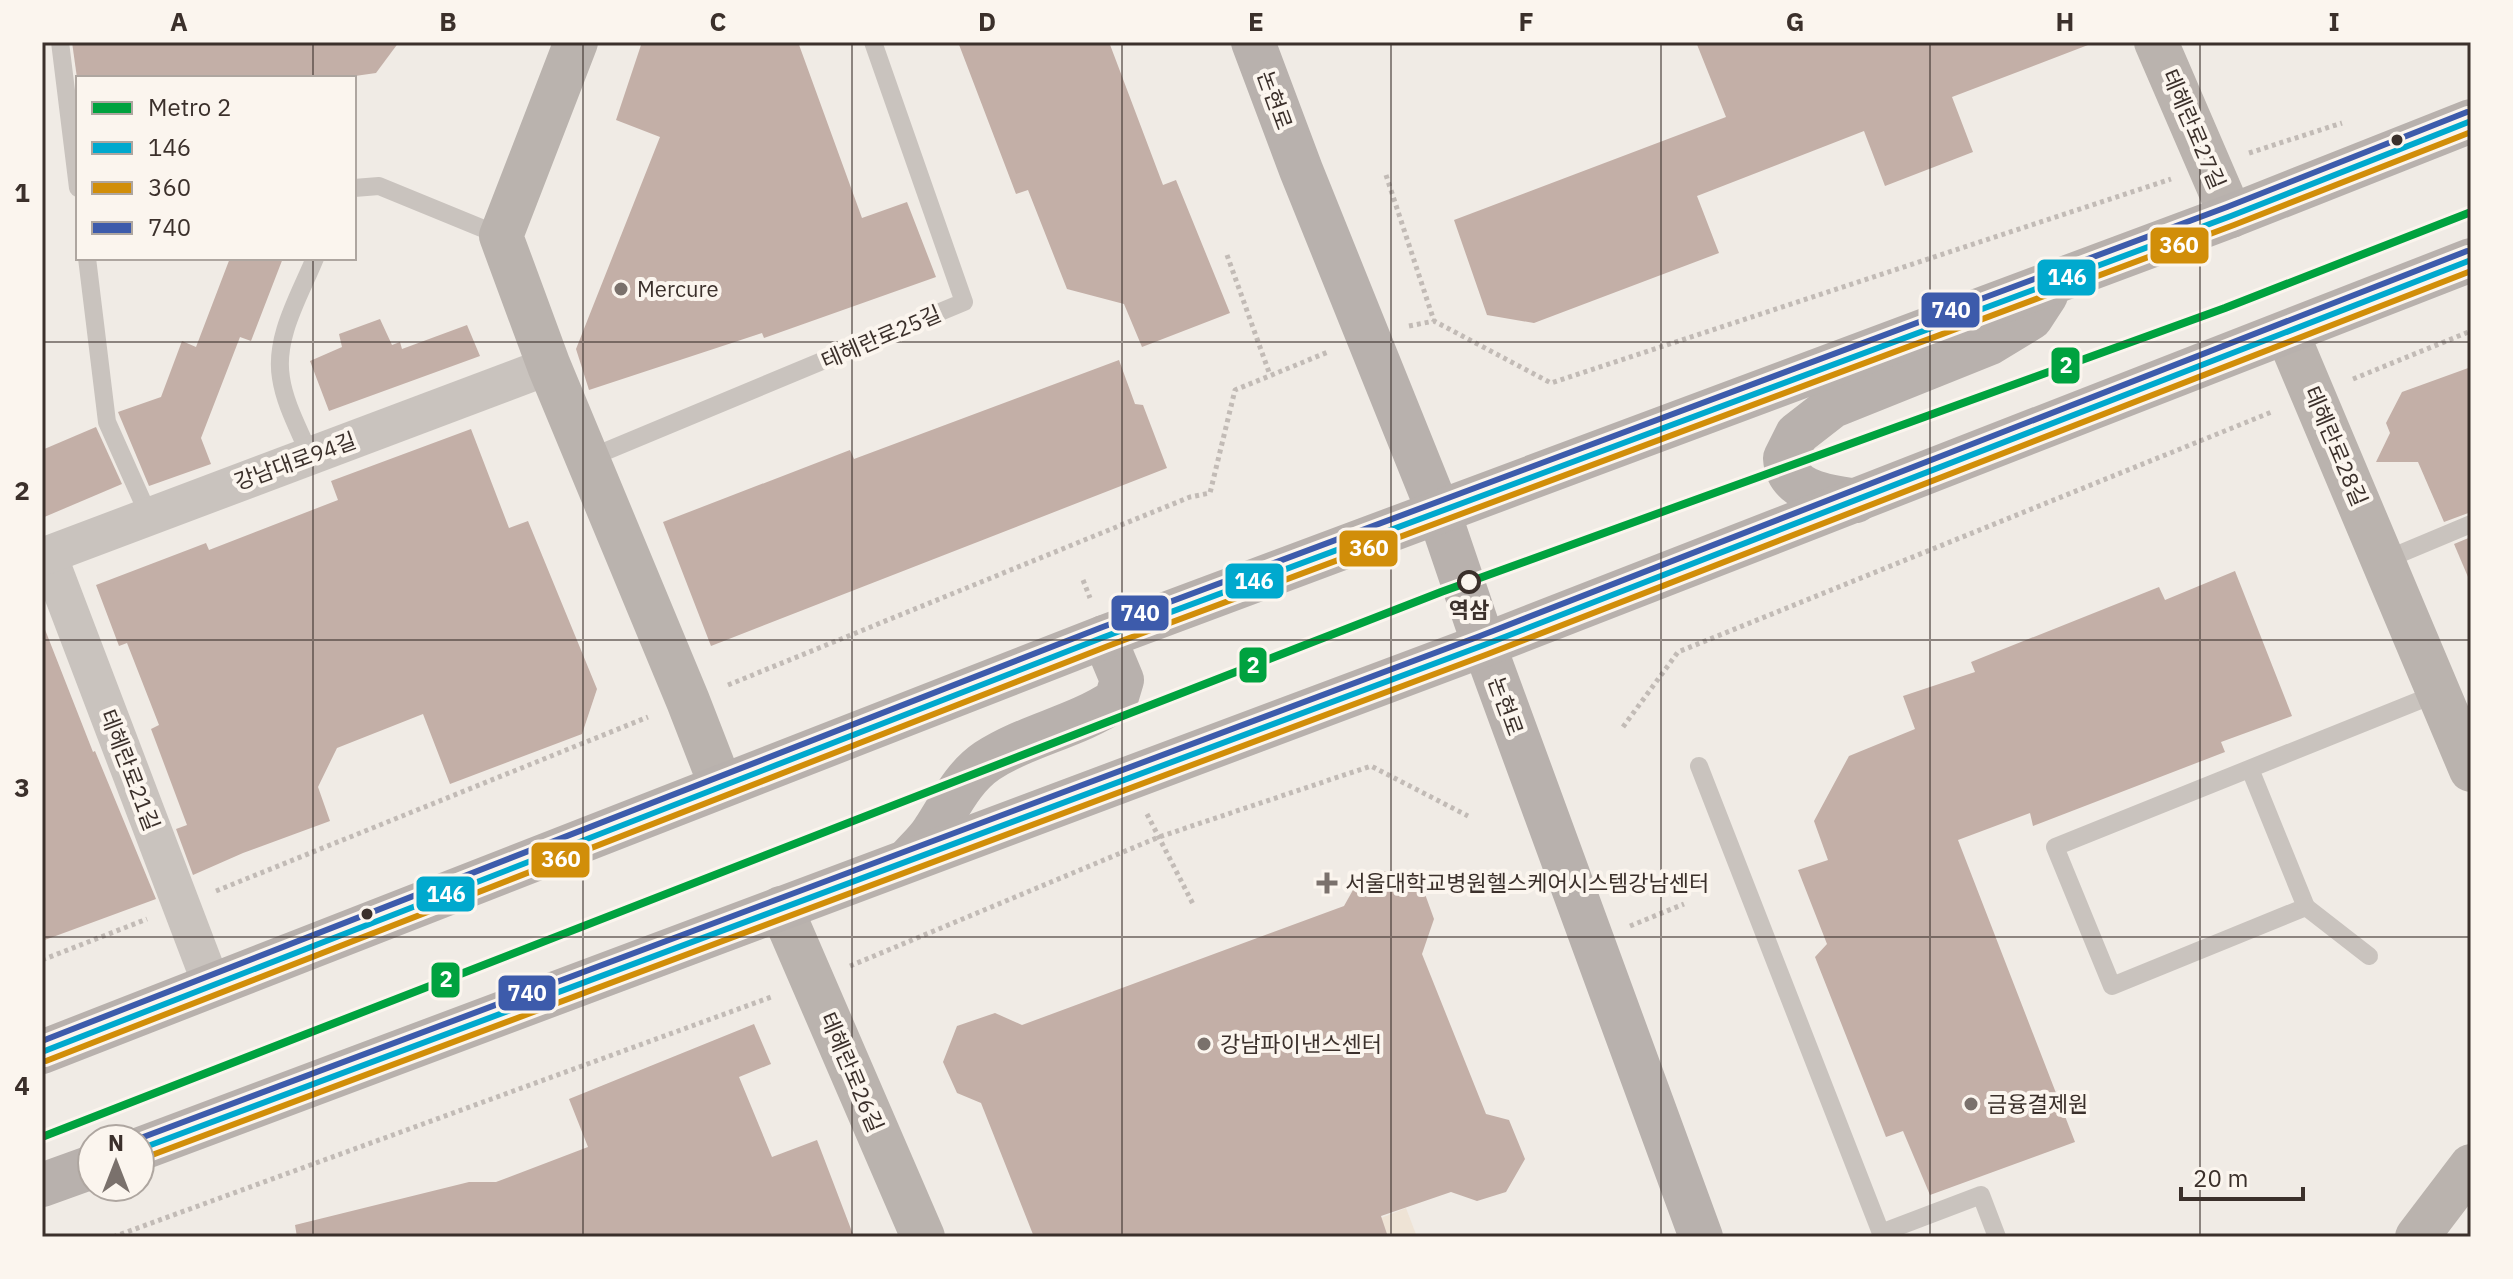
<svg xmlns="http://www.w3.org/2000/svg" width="2513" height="1279" viewBox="0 0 2513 1279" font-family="'IBM Plex Sans','Noto Sans KR',sans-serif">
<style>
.plaza{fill:#eee3d5}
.building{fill:#c3afa7}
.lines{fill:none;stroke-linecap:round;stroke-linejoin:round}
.path{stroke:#c2bbb6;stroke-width:5;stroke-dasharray:4 4;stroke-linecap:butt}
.lane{stroke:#c9c3be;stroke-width:18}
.street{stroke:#c9c3be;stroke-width:38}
.secondary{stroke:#bab3ae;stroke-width:44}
.primary{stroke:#b8b1ad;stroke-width:44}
.bus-1-casing{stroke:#fbf5ee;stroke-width:12}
.bus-2-casing{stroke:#fbf5ee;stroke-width:12}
.bus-3-casing{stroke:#fbf5ee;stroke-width:12}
.bus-1{stroke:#00a9ce;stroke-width:6}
.bus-2{stroke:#d18e09;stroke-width:6}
.bus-3{stroke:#3d5bab;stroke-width:6}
.metro-1-casing{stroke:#fbf5ee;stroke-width:14}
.metro-1{stroke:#00a23f;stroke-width:8}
.grid{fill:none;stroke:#3b302b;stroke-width:2;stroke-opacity:0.55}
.bus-dot{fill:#3b302b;stroke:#fbf5ee;stroke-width:3}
.poi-dot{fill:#7a716c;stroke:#fbf5ee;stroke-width:3}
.stop-dot{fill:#fbf5ee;stroke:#3b302b;stroke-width:4}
.labels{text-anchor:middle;stroke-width:8;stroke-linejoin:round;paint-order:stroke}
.street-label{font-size:22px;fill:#3b302b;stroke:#fbf5ee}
.poi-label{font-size:22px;fill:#3b302b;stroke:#fbf5ee;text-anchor:start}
.stop-label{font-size:22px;font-weight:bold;fill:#3b302b;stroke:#fbf5ee}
.line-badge{stroke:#fbf5ee;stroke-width:3}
.badge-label{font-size:22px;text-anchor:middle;font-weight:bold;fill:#fff}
.neatline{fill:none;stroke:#3b302b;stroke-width:3}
.grid-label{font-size:26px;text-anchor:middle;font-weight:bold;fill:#3b302b}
</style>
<rect width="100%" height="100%" fill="#f0ebe5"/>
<!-- plaza -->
<path class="plaza" d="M1406,1208L1417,1237H1388L1381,1218Z"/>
<!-- building -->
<g class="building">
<path d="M72,42H399L376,73L341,78H77Z"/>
<path d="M642,42H798L862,218L907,202L936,277L764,338L762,333L589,390L576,349L660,137L616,120Z"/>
<path d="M958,42H1109L1163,185L1176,180L1230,313L1142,347L1124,304L1067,289L1028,190L1016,194Z"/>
<path d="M1696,42H2088V45L1952,97L1973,152L1885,186L1864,131L1697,196L1719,253L1534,323L1487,315L1454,220L1726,117Z"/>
<path d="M230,258H283L251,341L240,337L201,438L211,464L149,486L118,412L161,397L182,341L196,347Z"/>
<path d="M380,319L392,345L400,342L402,349L467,325L480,356L329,411L310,361L342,347L339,334Z"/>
<path d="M1119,360L1135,404L1143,405L1167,468L711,646L663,522L850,450L854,459Z"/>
<path d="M2471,367V512L2444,522L2418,462H2376L2390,433L2386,423L2402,392Z"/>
<path d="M96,427L122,484L42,518V450Z"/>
<path d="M471,429L509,528L528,521L597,689L582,734L450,784L423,714L337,748L318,787L330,821L243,853L193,875L176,829L187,825L151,729L159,725L127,643L119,646L96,585L206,543L209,550L338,500L331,481Z"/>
<path d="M2471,537V584L2454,544Z"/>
<path d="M2235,571L2292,716L2221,742L2225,752L2033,826L2030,813L1958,840L2075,1142L1930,1195L1903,1131L1886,1137L1815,957L1827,944L1798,870L1828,860L1814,821L1849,756L1915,729L1903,696L1975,672L1971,662L2159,587L2165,600Z"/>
<path d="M44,627L93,752L95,751L156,899L42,941V628Z"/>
<path d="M1386,871L1421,883L1434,919L1422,954L1486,1114L1509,1120L1525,1159L1506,1192L1477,1201L1451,1192L1381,1216L1388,1237H1034L981,1103L957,1093L943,1062L957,1026L995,1013L1022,1025L1344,906L1358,881Z"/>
<path d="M754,1024L771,1064L739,1077L772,1157L817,1140L854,1237H297L295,1225L469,1182H496L588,1147L569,1099Z"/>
</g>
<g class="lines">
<!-- path -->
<g class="path">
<path d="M2249,153L2342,123"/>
<path d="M1386,175L1434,321"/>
<path d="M1227,255L1270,375"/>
<path d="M1409,326L1434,321L1551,383L2171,179"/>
<path d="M2353,379L2471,331"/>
<path d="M1083,580L1090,598"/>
<path d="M728,685L1190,497L1210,493L1235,390L1328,352"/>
<path d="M1623,727L1678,652L2274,411"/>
<path d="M1147,814L1194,906"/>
<path d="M216,891L648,717"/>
<path d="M1630,926L1684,904"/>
<path d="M42,960L147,919"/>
<path d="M850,966L1159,837L1371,766L1468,816"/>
<path d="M113,1237L774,996"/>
</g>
<!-- lane -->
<g class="lane">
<path d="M60,42L78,188"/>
<path d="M354,188L379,186L501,236"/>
<path d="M87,258L107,422L149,516"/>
<path d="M310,456C300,431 285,405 281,378C274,337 300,295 315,258"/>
<path d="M587,459L964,302L873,42"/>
<path d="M2385,560L2471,524"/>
<path d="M1699,766L1881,1233L1981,1195L1997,1237"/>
<path d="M2250,769L2306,907L2112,986L2055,847L2438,693"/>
<path d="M2306,907L2369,956"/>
</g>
<!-- street -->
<g class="street">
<path d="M48,555L212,986"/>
<path d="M42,557L549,366"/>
</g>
<!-- secondary -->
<g class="secondary">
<path d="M576,42L501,236L549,366L688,701L721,786"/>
<path d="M2156,42L2231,216"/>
<path d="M2287,333L2471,770"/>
<path d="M781,908L923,1237"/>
<path d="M2417,1237L2471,1166"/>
</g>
<!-- primary -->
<g class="primary">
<path d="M1253,42L1301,170L1439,513L1484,645L1701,1237"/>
<path d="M1856,501C1828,496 1787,493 1785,458L1797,434L1833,406L1990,343L2031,318L2046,295"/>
<path d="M910,858C918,849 928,840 934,830C950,806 962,778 987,761C1027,735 1076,727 1116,700L1122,680L1104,637"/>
<path d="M42,1052L1104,637L2231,216L2471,121"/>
<path d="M140,1149L1484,645L2471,260"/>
<path d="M42,1185L92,1167"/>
</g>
<!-- bus-1 casing -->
<g class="bus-1-casing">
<g id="bus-1">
<path d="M42,1052L1104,637L2231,216L2471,121"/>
<path d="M140,1149L1484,645L2471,260"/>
</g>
</g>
<!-- bus-2 casing -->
<g class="bus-2-casing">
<g id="bus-2">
<path d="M46,1061L1108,646L2234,225L2471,132"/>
<path d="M144,1158L1488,654L2471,271"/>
</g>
</g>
<!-- bus-3 casing -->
<g class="bus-3-casing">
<g id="bus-3">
<path d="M42,1041L1100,628L2227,207L2467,112"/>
<path d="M138,1139L1480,636L2467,251"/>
</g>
</g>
<!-- bus-1 -->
<use href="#bus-1" class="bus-1"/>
<!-- bus-2 -->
<use href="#bus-2" class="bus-2"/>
<!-- bus-3 -->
<use href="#bus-3" class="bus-3"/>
<!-- metro-1 casing -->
<g class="metro-1-casing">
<path id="metro-1" d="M42,1137L1441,592L2225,308L2471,212"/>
</g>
<!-- metro-1 -->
<use href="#metro-1" class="metro-1"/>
</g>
<!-- grid -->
<path class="grid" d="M313,42V78M583,42V1237M852,42V1237M1122,42V1237M1391,42V1237M1661,42V1237M1930,42V1237M2200,42V1237M313,258V1237M42,342H2471M42,640H2471M42,937H2471"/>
<!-- markers -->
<g class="bus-dot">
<circle cx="2397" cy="140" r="7"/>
<circle cx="367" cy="914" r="7"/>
</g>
<g class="poi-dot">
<circle cx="621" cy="289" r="8"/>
<path d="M1323 871h8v8h8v8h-8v8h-8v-8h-8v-8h8z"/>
<circle cx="1204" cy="1044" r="8"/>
<circle cx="1971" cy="1104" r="8"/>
</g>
<circle class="stop-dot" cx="1469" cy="582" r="10"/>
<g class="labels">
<!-- street labels -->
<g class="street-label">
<text transform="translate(1275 100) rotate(70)" y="8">논현로</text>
<text transform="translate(2194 129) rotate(67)" y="8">테헤란로27길</text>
<text transform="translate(881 337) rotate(-23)" y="8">테헤란로25길</text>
<text transform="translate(2336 446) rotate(67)" y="8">테헤란로28길</text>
<text transform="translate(295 461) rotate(-20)" y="8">강남대로94길</text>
<text transform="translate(1506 706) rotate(70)" y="8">논현로</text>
<text transform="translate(130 770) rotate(69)" y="8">테헤란로21길</text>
<text transform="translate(852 1072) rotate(67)" y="8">테헤란로26길</text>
</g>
<!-- poi labels -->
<g class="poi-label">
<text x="637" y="297">Mercure</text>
<text x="1345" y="891">서울대학교병원헬스케어시스템강남센터</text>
<text x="1220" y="1052">강남파이낸스센터</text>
<text x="1987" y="1112">금융결제원</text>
</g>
<!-- stop labels -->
<g class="stop-label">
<text x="1469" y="618">역삼</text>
</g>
</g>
<g class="line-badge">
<rect x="2149" y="226" width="61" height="39" rx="8" fill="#d18e09"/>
<rect x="2036" y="258" width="61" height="39" rx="8" fill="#00a9ce"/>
<rect x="1920" y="291" width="61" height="38" rx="8" fill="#3d5bab"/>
<rect x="2050" y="346" width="31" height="39" rx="8" fill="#00a23f"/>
<rect x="1338" y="529" width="61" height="39" rx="8" fill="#d18e09"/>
<rect x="1224" y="562" width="61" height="38" rx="8" fill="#00a9ce"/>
<rect x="1110" y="594" width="60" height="38" rx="8" fill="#3d5bab"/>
<rect x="1238" y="646" width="30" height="38" rx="8" fill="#00a23f"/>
<rect x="530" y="841" width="61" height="38" rx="8" fill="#d18e09"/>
<rect x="415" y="875" width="61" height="38" rx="8" fill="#00a9ce"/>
<rect x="430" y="961" width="31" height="38" rx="8" fill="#00a23f"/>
<rect x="497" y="974" width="60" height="38" rx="8" fill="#3d5bab"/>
</g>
<g class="badge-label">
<text x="2179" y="253">360</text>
<text x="2067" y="285">146</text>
<text x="1951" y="318">740</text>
<text x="2066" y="373">2</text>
<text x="1369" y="556">360</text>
<text x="1254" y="589">146</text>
<text x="1140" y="621">740</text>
<text x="1253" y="673">2</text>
<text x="561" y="867">360</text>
<text x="446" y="902">146</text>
<text x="446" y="987">2</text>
<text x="527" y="1001">740</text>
</g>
<!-- border -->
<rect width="2513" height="1279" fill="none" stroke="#fbf5ee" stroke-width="88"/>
<!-- legend -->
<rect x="76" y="76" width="280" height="184" fill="#fbf5ee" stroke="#aea6a0" stroke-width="2"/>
<rect x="92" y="102" width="40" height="12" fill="#00a23f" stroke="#aea6a0" stroke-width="2"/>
<text x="148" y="116" font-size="24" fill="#3b302b">Metro 2</text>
<rect x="92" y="142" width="40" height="12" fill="#00a9ce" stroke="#aea6a0" stroke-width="2"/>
<text x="148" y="156" font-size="24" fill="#3b302b">146</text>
<rect x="92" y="182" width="40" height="12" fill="#d18e09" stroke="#aea6a0" stroke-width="2"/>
<text x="148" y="196" font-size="24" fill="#3b302b">360</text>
<rect x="92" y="222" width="40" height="12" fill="#3d5bab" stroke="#aea6a0" stroke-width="2"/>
<text x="148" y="236" font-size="24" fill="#3b302b">740</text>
<!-- north arrow -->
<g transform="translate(116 1163)"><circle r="38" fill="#fbf5ee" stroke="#aea6a0" stroke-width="2"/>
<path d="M0-6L14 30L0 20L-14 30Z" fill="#7a716c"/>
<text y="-12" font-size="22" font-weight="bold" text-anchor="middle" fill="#3b302b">N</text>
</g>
<!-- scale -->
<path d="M2181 1187v12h122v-12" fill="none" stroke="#3b302b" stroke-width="4"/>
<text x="2193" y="1187" font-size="24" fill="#3b302b" stroke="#fbf5ee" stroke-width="6" paint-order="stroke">20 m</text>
<rect x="44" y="44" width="2425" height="1191" class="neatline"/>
<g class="grid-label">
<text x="179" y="31">A</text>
<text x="448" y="31">B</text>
<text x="718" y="31">C</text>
<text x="987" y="31">D</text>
<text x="1256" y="31">E</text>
<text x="1526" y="31">F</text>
<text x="1795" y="31">G</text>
<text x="2065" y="31">H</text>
<text x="2334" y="31">I</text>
<text x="22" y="202">1</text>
<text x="22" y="500">2</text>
<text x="22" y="797">3</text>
<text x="22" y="1095">4</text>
</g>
</svg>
